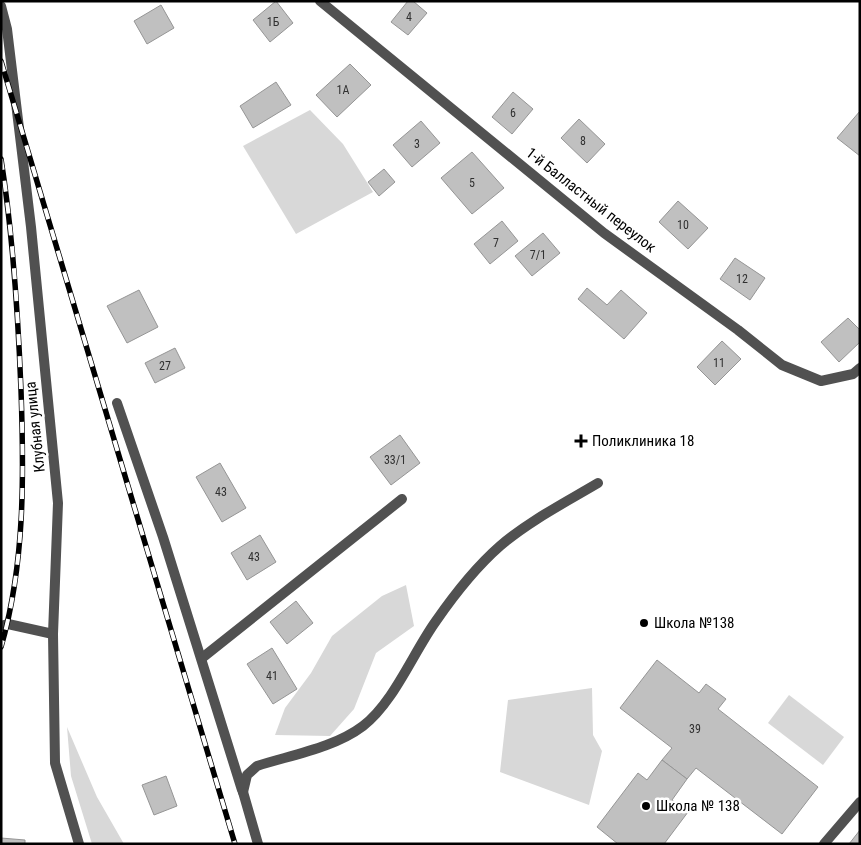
<svg xmlns="http://www.w3.org/2000/svg" width="861" height="845" viewBox="0 0 861 845" font-family="'Roboto Condensed',sans-serif">
<style>
.green{fill:#d8d8d8}
.building{fill:#c0c0c0;stroke:#959595}
.lines{fill:none;stroke-linecap:round;stroke-linejoin:round}
.service{stroke:#515151;stroke-width:10}
.minor{stroke:#515151;stroke-width:10}
.rail-casing{stroke:#000;stroke-width:5.5}
.rail{stroke:#fff;stroke-width:4;stroke-dasharray:11;stroke-linecap:butt}
.poi-dot{fill:#000;stroke:#fff;stroke-width:2}
.labels{text-anchor:middle;stroke-width:5;stroke-linejoin:round;paint-order:stroke}
.number-label{font-size:12px;fill:#303030}
.street-label{font-size:15px;fill:#000;stroke:#fff}
.poi-label{font-size:15px;fill:#000;stroke:#fff;text-anchor:start}
</style>
<rect width="100%" height="100%" fill="#fff"/>
<!-- green -->
<g class="green">
<path d="M310,110L343,144L373,192L296,234L243,146Z"/>
<path d="M406,585L414,626L376,653L354,709L330,736L275,735L285,708L311,673L332,636L382,596Z"/>
<path d="M592,688L593,735L602,751L589,805L500,772L508,700Z"/>
<path d="M789,695L844,737L823,765L768,723Z"/>
<path d="M67,727L97,797L124,844H92L71,776Z"/>
</g>
<!-- building -->
<g class="building">
<path d="M276,1L293,23L270,42L253,20Z"/>
<path d="M408,1H413L427,13L408,35L391,22Z"/>
<path d="M161,5L174,28L147,44L134,21Z"/>
<path d="M350,64L371,85L337,117L316,95Z"/>
<path d="M276,82L291,105L253,128L240,106Z"/>
<path d="M513,92L533,109L512,134L492,117Z"/>
<path d="M860,111V156L837,138Z"/>
<path d="M579,119L605,144L587,163L561,138Z"/>
<path d="M421,121L440,143L412,167L393,145Z"/>
<path d="M472,152L504,188L472,214L441,178Z"/>
<path d="M384,169L395,182L379,196L368,182Z"/>
<path d="M678,201L708,228L688,249L659,222Z"/>
<path d="M502,221L518,241L490,264L474,244Z"/>
<path d="M543,233L560,253L532,276L515,256Z"/>
<path d="M735,258L765,278L750,300L720,279Z"/>
<path d="M587,288L607,305L621,290L647,313L624,339L578,299Z"/>
<path d="M139,290L158,327L127,343L107,306Z"/>
<path d="M848,318L860,330V342L839,362L821,342Z"/>
<path d="M722,341L741,359L715,385L697,367Z"/>
<path d="M175,348L185,368L155,383L145,363Z"/>
<path d="M400,435L420,463L391,485L370,457Z"/>
<path d="M220,463L246,508L222,522L196,477Z"/>
<path d="M260,535L276,562L247,580L231,553Z"/>
<path d="M296,601L313,623L287,644L270,622Z"/>
<path d="M272,648L297,689L273,704L247,664Z"/>
<path d="M657,660L699,693L706,684L726,699L718,709L818,787L782,834L696,768L687,779L662,760L672,748L620,708Z"/>
<path d="M662,760L687,779L672,800L688,812L664,844H618L597,827L638,773L647,780Z"/>
<path d="M166,776L177,806L154,815L142,785Z"/>
<path d="M860,830V844H849Z"/>
<path d="M1,838L25,840V844H1Z"/>
</g>
<g class="lines">
<!-- service -->
<g class="service">
<path d="M117,403L163,537L242,790"/>
<path d="M202,658L402,499"/>
<path d="M243,792L247,775L257,766C291,755 334,748 363,726C394,702 413,653 436,621C454,595 476,567 500,546C529,521 566,502 598,483"/>
</g>
<!-- minor -->
<g class="minor">
<path d="M320,1L604,233L738,330L782,365L821,381L853,374L860,368"/>
<path d="M1,6L7,29L31,227L58,503L53,634L55,763L79,844"/>
<path d="M1,626L8,624L53,634"/>
<path d="M243,792L258,844"/>
<path d="M824,844L860,802"/>
</g>
<!-- rail casing -->
<g class="rail-casing">
<g id="rail">
<path d="M1,61L235,844"/>
<path d="M1,159C13,235 18,313 21,390C24,475 25,564 1,647"/>
</g>
</g>
<!-- rail -->
<use href="#rail" class="rail"/>
</g>
<!-- markers -->
<g class="poi-dot">
<path d="M578.5 433.5h5v5h5v5h-5v5h-5v-5h-5v-5h5z"/>
<circle cx="644" cy="623" r="5"/>
<circle cx="646" cy="806" r="5"/>
</g>
<g class="labels">
<!-- number labels -->
<g class="number-label">
<text x="409" y="21">4</text>
<text x="273" y="26">1Б</text>
<text x="343" y="94">1А</text>
<text x="513" y="117">6</text>
<text x="583" y="145">8</text>
<text x="417" y="148">3</text>
<text x="472" y="187">5</text>
<text x="683" y="229">10</text>
<text x="496" y="247">7</text>
<text x="538" y="259">7/1</text>
<text x="742" y="283">12</text>
<text x="719" y="367">11</text>
<text x="165" y="370">27</text>
<text x="395" y="464">33/1</text>
<text x="221" y="496">43</text>
<text x="254" y="561">43</text>
<text x="272" y="680">41</text>
<text x="695" y="733">39</text>
</g>
<!-- street labels -->
<g class="street-label">
<text transform="translate(591 200) rotate(38)" y="5">1-й Балластный переулок</text>
<text transform="translate(35 427) rotate(-96)" y="5">Клубная улица</text>
</g>
<!-- poi labels -->
<g class="poi-label">
<text x="592" y="446">Поликлиника 18</text>
<text x="654" y="628">Школа №138</text>
<text x="656" y="811">Школа № 138</text>
</g>
</g>
<!-- border -->
<rect width="861" height="845" fill="none" stroke="#000000" stroke-width="5"/>
</svg>
